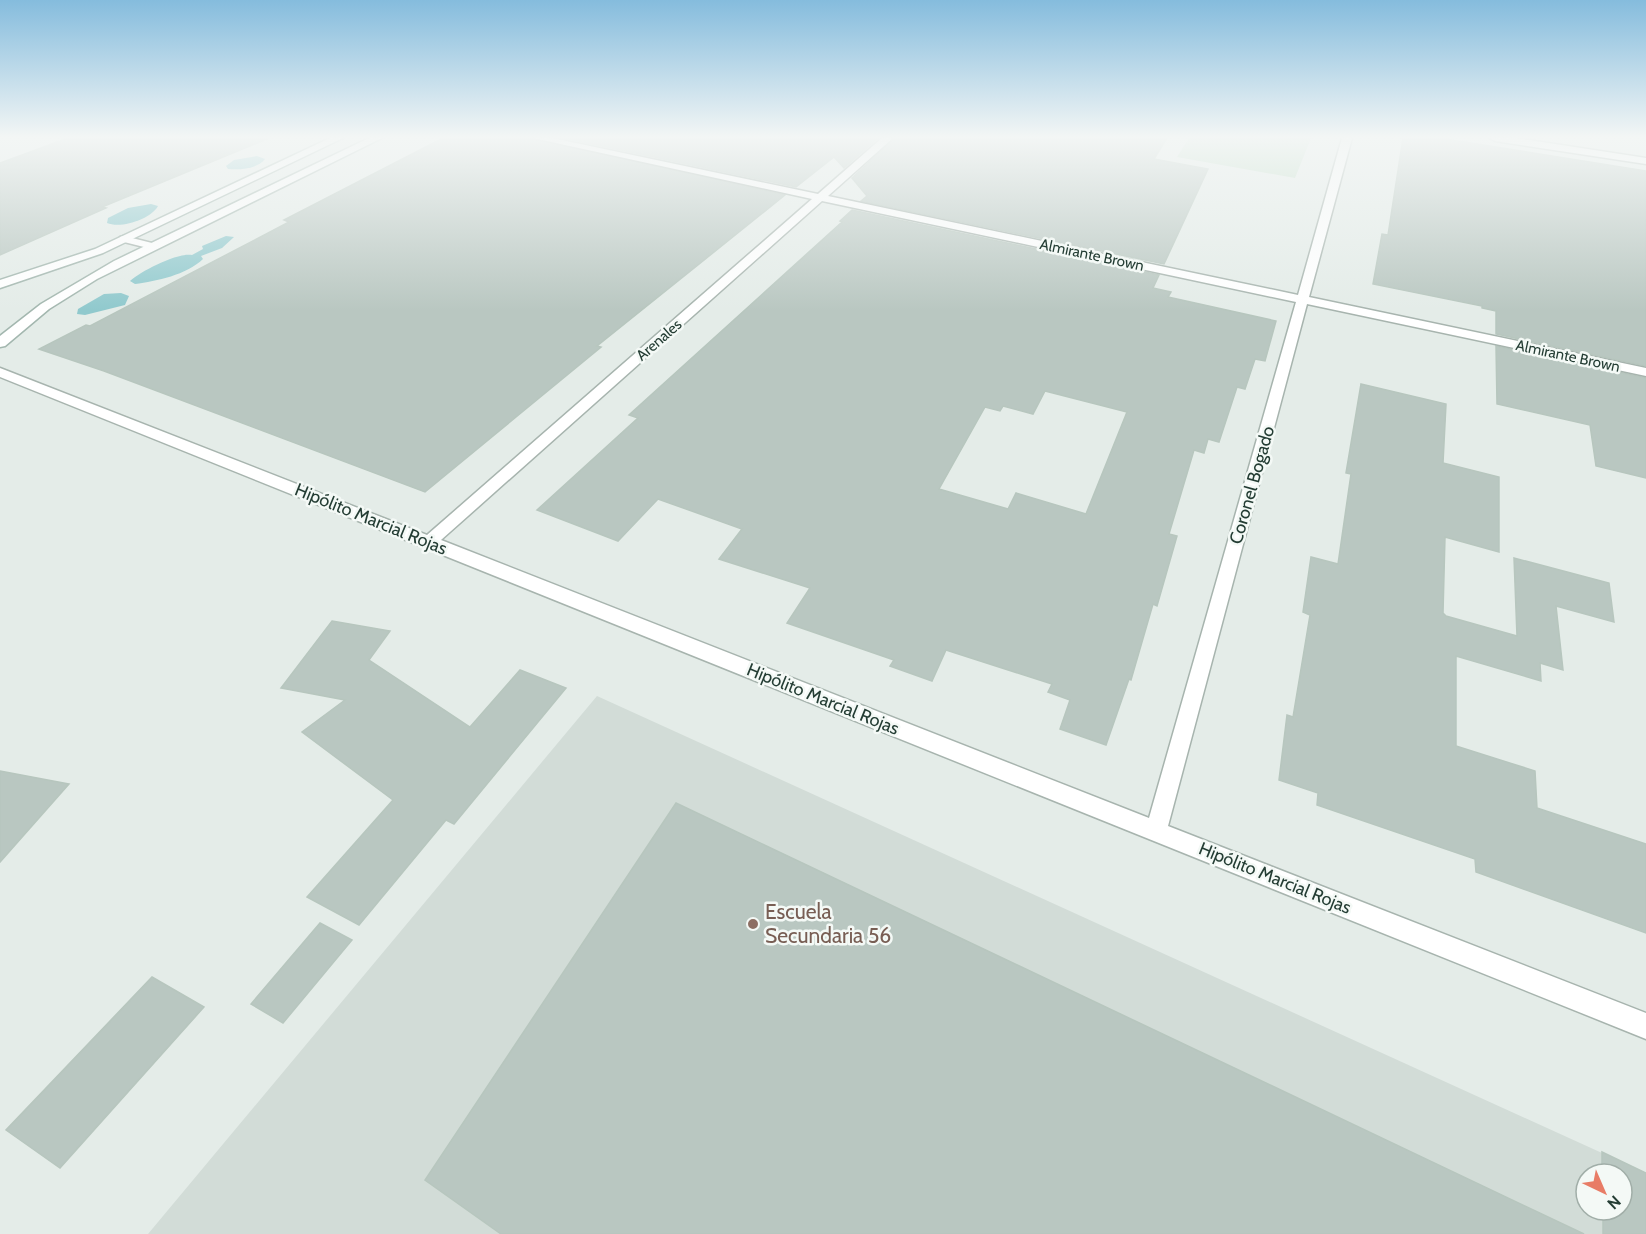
<svg xmlns="http://www.w3.org/2000/svg" width="1646" height="1234" viewBox="0 0 1646 1234" font-family="Cabin,sans-serif">
<style>
.built{fill:#d2dcd7;fill-rule:evenodd}
.green{fill:#bedcc4}
.water{fill:#90c9cd}
.building{fill:#b9c7c1;stroke:#b7c6be;stroke-width:1.5;fill-rule:evenodd}
.lines{fill:none;stroke-linecap:round;stroke-linejoin:round}
.minor-casing{stroke:#a7b4ae;stroke-width:3}
.secondary-casing{stroke:#a3b7af;stroke-width:3}
.minor{fill:#fff;fill-rule:evenodd}
.secondary{fill:#fff;fill-rule:evenodd}
.education-dot{fill:#8d6e63;stroke:#f4f9f6;stroke-width:2}
.labels{text-anchor:middle;stroke-width:5;stroke-linejoin:round;paint-order:stroke}
.far-street-label{font-size:15px;fill:#243d34;stroke:#f4f9f6}
.street-label{font-size:18px;fill:#243d34;stroke:#f4f9f6}
.near-education-label{font-size:21px;fill:#785e54;stroke:#f4f9f6;text-anchor:start}
</style>
<rect width="100%" height="100%" fill="#e4ece8"/>
<!-- built -->
<path class="built" d="M597,696L1646,1173V1234H148ZM1586,1174H1622V1210H1586Z"/>
<!-- green -->
<path class="green" d="M1189,138H1311L1295,178L1177,157Z"/>
<!-- water -->
<g class="water">
<path d="M257,156L265,159C257,169 240,170 228,169L226,166L234,160Z"/>
<path d="M151,204L158,206C151,219 121,229 107,223L108,218L128,208Z"/>
<path d="M226,236L234,237L222,248L201,256L203,259C186,275 157,281 135,284L130,281C141,271 178,252 192,255L203,249L202,246Z"/>
<path d="M121,293L129,296L125,305L85,315L77,314L78,309L104,294Z"/>
</g>
<!-- building -->
<g class="building">
<path d="M68,138H267V139L102,207L106,208L0,255V163Z"/>
<path d="M443,138H531L785,195L597,346L601,347L425,492L104,371L39,349L86,325L90,326L289,222L284,220Z"/>
<path d="M564,138H878L844,168L834,157L796,187Z"/>
<path d="M895,138H1167L1154,159L1208,169L1164,264L861,201L867,196L852,178Z"/>
<path d="M1403,138H1439L1646,171V366L1496,334V311L1482,308V306L1373,284L1382,234L1388,235Z"/>
<path d="M852,210L1159,275L1153,288L1171,292L1168,297L1276,321L1265,361L1255,359L1245,389L1237,387L1219,442L1208,439L1204,453L1194,450L1169,534L1177,536L1157,606L1153,604L1131,680L1129,679L1106,745L1060,729L1070,700L1048,692L1052,684L946,650L932,681L890,666L894,660L787,623L810,588L719,559L742,529L658,499L618,541L537,510L638,418L629,415L842,222L840,221ZM1045,391L1127,412L1086,514L1016,493L1008,509L939,489L985,407L1000,411L1003,406L1033,414Z"/>
<path d="M1496,346L1646,378V478L1596,466L1590,425L1497,404Z"/>
<path d="M1361,384L1446,404L1443,463L1499,477V552L1445,537L1443,613L1446,616L1517,636L1514,558L1609,583L1614,622L1556,606L1563,670L1540,663L1541,681L1456,656V746L1535,771L1537,808L1646,844V933L1476,872L1475,859L1317,805L1318,793L1279,780L1287,715L1293,717L1310,615L1303,612L1311,557L1338,564L1351,474L1346,473Z"/>
<path d="M332,621L390,631L369,660L470,727L520,670L566,688L454,824L446,820L359,925L307,897L393,800L302,732L345,700L281,688Z"/>
<path d="M0,771L69,784L0,862Z"/>
<path d="M676,803L1584,1234H501L425,1180Z"/>
<path d="M320,923L352,940L283,1023L251,1004Z"/>
<path d="M152,977L204,1007L60,1168L6,1130Z"/>
<path d="M1602,1152L1646,1173V1234H1603V1210H1622V1174H1602Z"/>
</g>
<g class="lines">
<!-- minor casing -->
<g class="minor-casing">
<g id="minor">
<path d="M533,138H552L818,194L882,138H893L828,196L1298,295L1342,138H1352L1309,297L1646,368V376L1307,304L1168,826L1646,1013V1039L0,377V368L427,535L812,199ZM822,201L1296,302L1149,818L441,540Z"/>
<path d="M1490,138H1515L1646,158V164L1495,141Z"/>
<path d="M124,236L156,244L158,246L152,249L120,241V237Z"/>
</g>
</g>
<!-- secondary casing -->
<g class="secondary-casing">
<g id="secondary">
<path d="M330,138H343L103,253L0,288V280L95,249Z"/>
<path d="M369,138H382L97,279L49,309L5,346L0,347V336L41,304L114,261Z"/>
</g>
</g>
<!-- minor -->
<use href="#minor" class="minor"/>
<!-- secondary -->
<use href="#secondary" class="secondary"/>
</g>
<!-- sky -->
<linearGradient id="sky" x2="0" y2="1"><stop stop-color="#85bcdd"/><stop offset="0.44" stop-color="#f3f6f5"/><stop offset="1" stop-color="#f3f6f5" stop-opacity="0"/></linearGradient>
<rect width="1646" height="311" fill="url(#sky)"/>
<!-- markers -->
<circle class="education-dot" cx="753" cy="924" r="6"/>
<g class="labels">
<!-- far-street labels -->
<g class="far-street-label">
<text transform="translate(1092 255) rotate(12)" y="5">Almirante Brown</text>
<text transform="translate(659 340) rotate(-41)" y="5">Arenales</text>
<text transform="translate(1568 356) rotate(12)" y="5">Almirante Brown</text>
</g>
<!-- street labels -->
<g class="street-label">
<text transform="translate(1252 485) rotate(-74)" y="6">Coronel Bogado</text>
<text transform="translate(371 519) rotate(22)" y="6">Hipólito Marcial Rojas</text>
<text transform="translate(823 699) rotate(22)" y="6">Hipólito Marcial Rojas</text>
<text transform="translate(1275 878) rotate(22)" y="6">Hipólito Marcial Rojas</text>
</g>
<!-- near-education labels -->
<g class="near-education-label">
<text x="765" y="919">Escuela<tspan x="765" dy="24">Secundaria 56</tspan></text>
</g>
</g>
<!-- north arrow -->
<g transform="translate(1604 1192) rotate(136)"><circle r="28" fill="#f4f9f6" stroke="#a1aea8" stroke-width="1.5"/>
<path d="M0-4.5L10 22L0 15L-10 22Z" fill="#e87c66"/>
<text y="-9" font-size="16" font-weight="bold" text-anchor="middle" fill="#243d34">N</text>
</g>
</svg>
